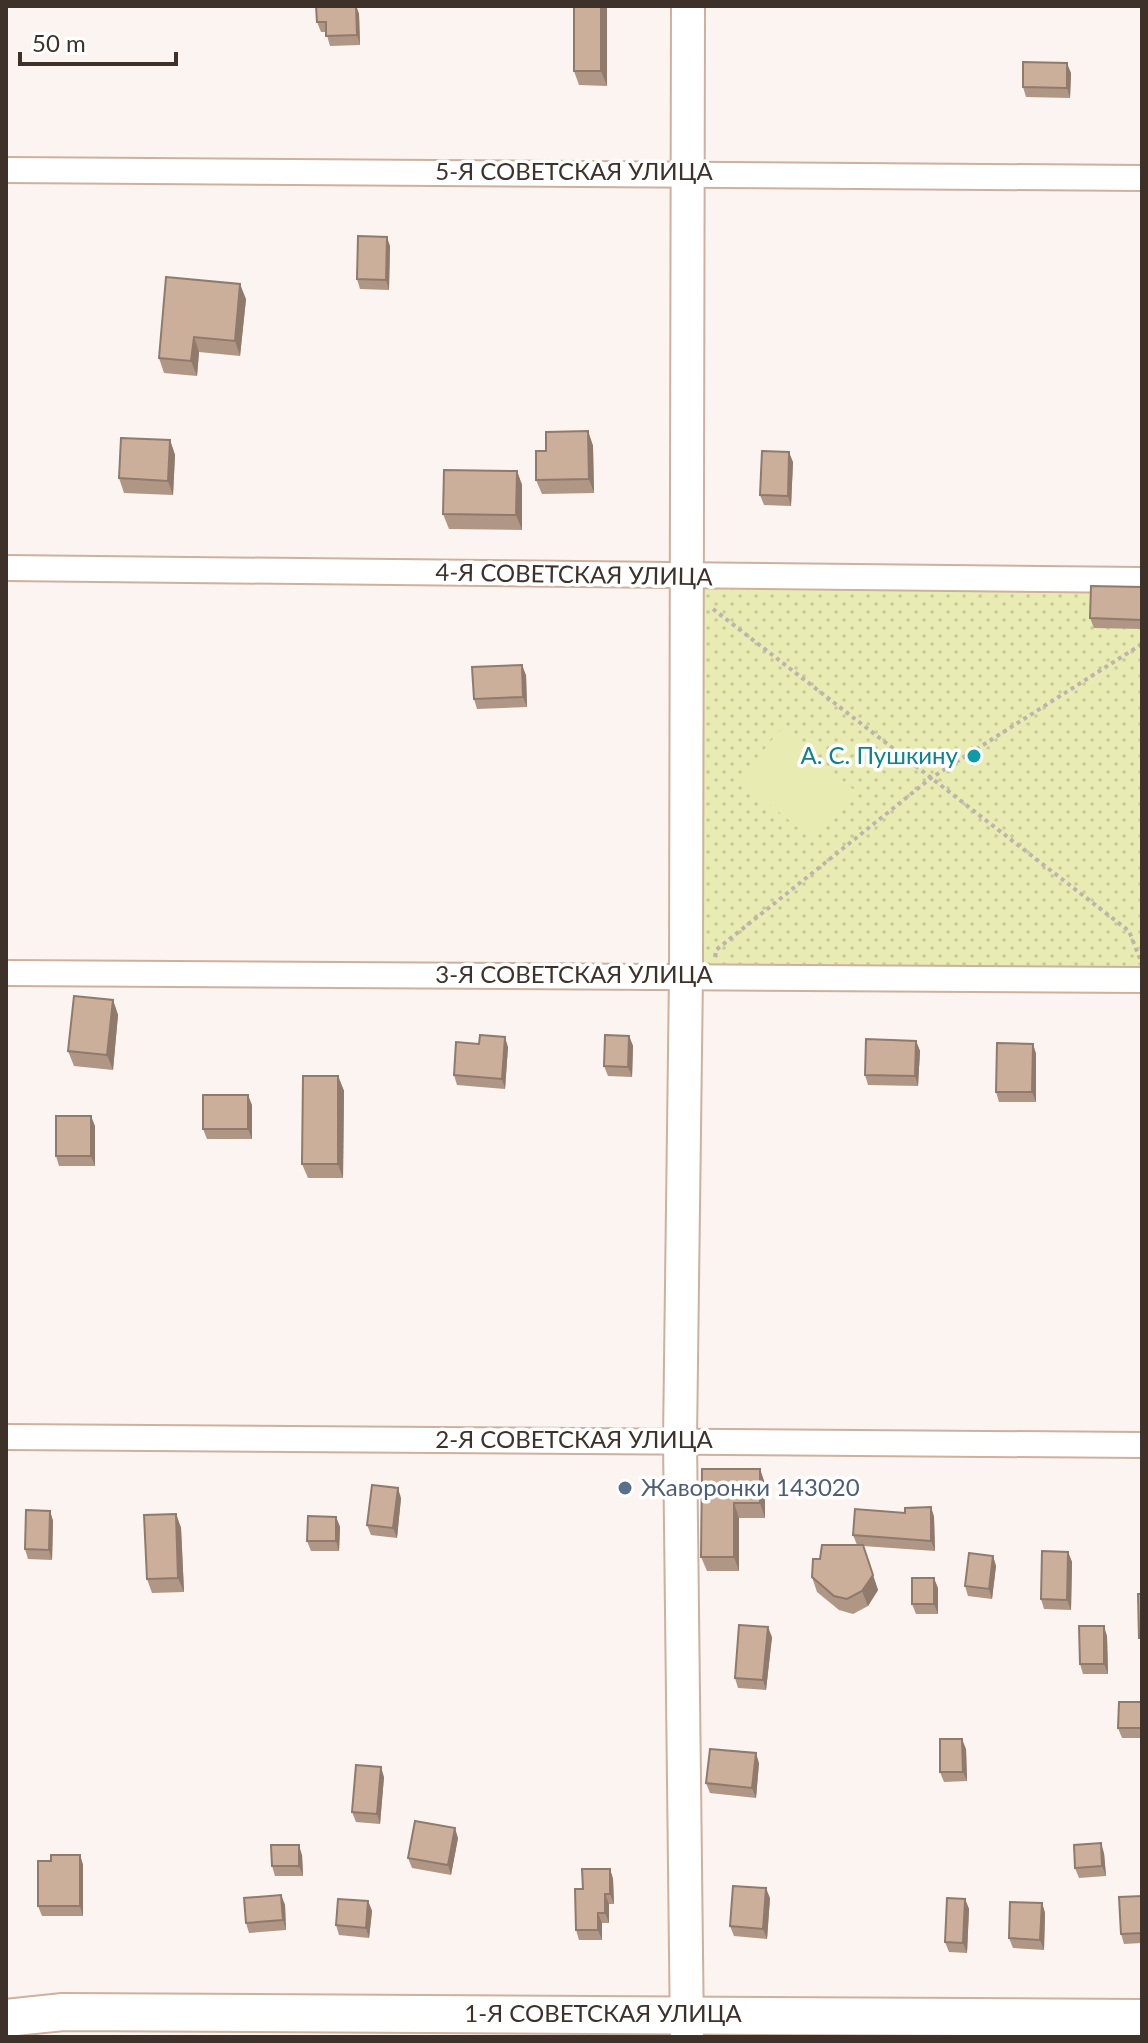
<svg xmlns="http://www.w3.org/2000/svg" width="1148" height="2043" viewBox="0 0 1148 2043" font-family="Lato,sans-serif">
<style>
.park{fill:url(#park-dots)}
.pitch{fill:#e9ecb2}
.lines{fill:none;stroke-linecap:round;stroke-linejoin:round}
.minor-casing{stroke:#ceb09d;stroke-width:28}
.tertiary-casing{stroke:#ceb09d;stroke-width:36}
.secondary-casing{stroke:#ceb09d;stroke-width:40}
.path{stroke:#bdb4af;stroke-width:4;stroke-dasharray:4 4;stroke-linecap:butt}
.minor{stroke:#fff;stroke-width:24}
.tertiary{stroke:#fff;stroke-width:32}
.secondary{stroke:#fff;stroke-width:36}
.wall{fill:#af9685}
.shaded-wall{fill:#8f7a6c}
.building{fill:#ccaf9b;stroke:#8f7a6c;stroke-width:2}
.culture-dot{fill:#0f9aa8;stroke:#fff;stroke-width:3}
.service-dot{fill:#5c6f8a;stroke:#fff;stroke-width:3}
.labels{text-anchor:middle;stroke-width:7;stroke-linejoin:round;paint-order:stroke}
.street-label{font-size:24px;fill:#3d3129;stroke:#fff}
.culture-label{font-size:24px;fill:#0d838f;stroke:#fff;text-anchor:end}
.service-label{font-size:24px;fill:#4e5e75;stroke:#fff;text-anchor:start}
</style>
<defs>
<pattern id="park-dots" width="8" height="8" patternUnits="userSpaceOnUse" patternTransform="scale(2)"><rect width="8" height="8" fill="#e9ecb2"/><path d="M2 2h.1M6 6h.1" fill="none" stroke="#c9cb99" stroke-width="1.8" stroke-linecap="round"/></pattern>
</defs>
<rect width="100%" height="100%" fill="#fbf4f0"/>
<!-- park -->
<path class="park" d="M700,587L1142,590V970L697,967Z"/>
<!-- pitch -->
<path class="pitch" d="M780,730L854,790L813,840L740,780Z"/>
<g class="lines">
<!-- minor casing -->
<g class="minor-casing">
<g id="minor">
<path d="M6,170L1142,178"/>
<path d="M6,568L1142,580"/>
<path d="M6,973L1142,980"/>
<path d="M6,1437L1142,1445"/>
</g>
</g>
<!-- tertiary casing -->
<g class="tertiary-casing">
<path id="tertiary" d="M687,2037L680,1440L686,975L688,6"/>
</g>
<!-- secondary casing -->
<g class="secondary-casing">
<path id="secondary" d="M6,2018L63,2012L1142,2018"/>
</g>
<!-- path -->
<g class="path">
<path d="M713,609L1129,931L1140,959"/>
<path d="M715,957L716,950L931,778L1142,644"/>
</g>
<!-- minor -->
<use href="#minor" class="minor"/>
<!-- tertiary -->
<use href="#tertiary" class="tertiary"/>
<!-- secondary -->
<use href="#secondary" class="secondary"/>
</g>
<!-- wall -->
<g class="wall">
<path d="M356,6L359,14L360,45L330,46L326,32H321L317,22Z"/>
<path d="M607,6V86L579,85L574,71Z"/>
<path d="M1071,73L1070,98L1026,97L1023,87Z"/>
<path d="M390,246L389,290L360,289L357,279Z"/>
<path d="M246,299L240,356L199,352L197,376L164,373L159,358Z"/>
<path d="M588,431L593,446L594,493L542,494L536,480L546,451Z"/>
<path d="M170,440L175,455L173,495L124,493L119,478Z"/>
<path d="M793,462L791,506L764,505L760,495Z"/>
<path d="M517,471L522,485V530L449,529L443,514Z"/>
<path d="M1142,587V629L1094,628L1090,618Z"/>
<path d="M526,675L527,707L477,709L474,699Z"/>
<path d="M113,1000L118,1015L113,1070L74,1066L68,1051Z"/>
<path d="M629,1036L633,1046L632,1077L608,1076L604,1066Z"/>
<path d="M916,1041L920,1051L918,1086L868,1085L865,1075Z"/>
<path d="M1033,1044L1036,1054V1102H999L996,1092Z"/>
<path d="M508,1047L505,1089L457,1085L454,1075Z"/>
<path d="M338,1076L344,1091L343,1178H308L302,1164Z"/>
<path d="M252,1105V1139H207L203,1129Z"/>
<path d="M95,1126V1166H59L56,1156Z"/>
<path d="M702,1469H760L765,1484V1518H739V1571H707L701,1557Z"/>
<path d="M401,1498L397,1538L371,1535L367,1525Z"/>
<path d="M931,1507L934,1517L935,1551L863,1546L878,1590L868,1606L853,1614L839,1610L817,1592L812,1577L820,1559L857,1545L853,1535L905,1513Z"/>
<path d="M50,1511L53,1521L52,1560L28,1559L25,1549Z"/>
<path d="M176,1514L181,1528L184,1592L152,1593L147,1579Z"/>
<path d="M336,1517L340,1527L339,1551H311L307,1541Z"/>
<path d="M1068,1552L1072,1562L1071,1610L1044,1609L1041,1599Z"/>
<path d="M993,1556L996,1566L992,1599L968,1596L965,1586Z"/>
<path d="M938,1588V1614H916L912,1604Z"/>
<path d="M1107,1636L1108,1674H1083L1080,1664Z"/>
<path d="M772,1637L766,1690L738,1688L735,1678Z"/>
<path d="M1142,1702V1738H1122L1118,1728Z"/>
<path d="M966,1749L967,1781L944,1782L940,1772Z"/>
<path d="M759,1763L756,1798L710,1793L706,1783Z"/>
<path d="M384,1777L380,1824L356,1822L352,1812Z"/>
<path d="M458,1838L451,1875L412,1868L408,1858Z"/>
<path d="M1104,1853L1106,1876L1079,1878L1075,1868Z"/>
<path d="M80,1855L83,1865V1916H42L38,1906L51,1861Z"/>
<path d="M302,1855L303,1876H275L272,1866Z"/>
<path d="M610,1869L613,1879L614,1904H609V1923H602V1940H579L576,1930L583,1889Z"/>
<path d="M281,1895L285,1905L286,1930L249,1933L246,1923Z"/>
<path d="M1142,1896V1943L1124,1944L1121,1934Z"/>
<path d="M770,1898L767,1939L734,1936L730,1926Z"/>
<path d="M965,1899L969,1909L967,1953L949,1952L945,1942Z"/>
<path d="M368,1901L372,1911L369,1938L339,1935L336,1925Z"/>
<path d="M1042,1903L1045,1913L1044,1950L1013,1948L1009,1938Z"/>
</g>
<!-- shaded-wall -->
<g class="shaded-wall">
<path d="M356,6L359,14L360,45L357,35Z"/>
<path d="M601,6H607V86L601,71Z"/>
<path d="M1067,63L1071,73L1070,98L1067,88Z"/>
<path d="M387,237L390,246L389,290L386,280Z"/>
<path d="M240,284L246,299L240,356L235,341Z"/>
<path d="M194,337L199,352L197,376L191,361Z"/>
<path d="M588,431L593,446L594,493L589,479Z"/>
<path d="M170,440L175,455L173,495L168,481Z"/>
<path d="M789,452L793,462L791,506L788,496Z"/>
<path d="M517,471L522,485V530L516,515Z"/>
<path d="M522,665L526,675L527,707L523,697Z"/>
<path d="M113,1000L118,1015L113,1070L107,1055Z"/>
<path d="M629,1036L633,1046L632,1077L628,1067Z"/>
<path d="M505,1037L508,1047L505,1089L502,1079Z"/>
<path d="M916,1041L920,1051L918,1086L915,1076Z"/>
<path d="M1033,1044L1036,1054V1102L1032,1092Z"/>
<path d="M338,1076L344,1091L343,1178L338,1164Z"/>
<path d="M248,1095L252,1105V1139L248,1129Z"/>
<path d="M91,1116L95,1126V1166L91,1156Z"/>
<path d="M760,1469L765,1484V1518L760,1503Z"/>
<path d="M398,1488L401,1498L397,1538L393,1528Z"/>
<path d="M734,1503L739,1518V1571L734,1557Z"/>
<path d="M931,1507L934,1517L935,1551L931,1541Z"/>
<path d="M50,1511L53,1521L52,1560L49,1550Z"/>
<path d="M176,1514L181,1528L184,1592L178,1578Z"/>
<path d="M336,1517L340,1527L339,1551L336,1541Z"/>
<path d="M1068,1552L1072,1562L1071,1610L1067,1600Z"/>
<path d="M993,1556L996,1566L992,1599L989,1589Z"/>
<path d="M868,1560L878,1590L868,1606L862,1591Z"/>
<path d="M934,1578L938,1588V1614L934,1604Z"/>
<path d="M1104,1626L1107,1636L1108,1674L1104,1664Z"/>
<path d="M768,1627L772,1637L766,1690L763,1680Z"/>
<path d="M962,1739L966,1749L967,1781L963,1772Z"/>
<path d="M756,1753L759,1763L756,1798L752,1788Z"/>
<path d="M381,1767L384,1777L380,1824L377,1814Z"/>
<path d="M455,1828L458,1838L451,1875L448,1865Z"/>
<path d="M1101,1843L1104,1853L1106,1876L1102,1866Z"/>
<path d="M299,1845L302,1855L303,1876L299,1866Z"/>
<path d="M80,1855L83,1865V1916L80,1906Z"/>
<path d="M610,1869L613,1879L614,1904L610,1894Z"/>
<path d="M766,1888L770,1898L767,1939L763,1929Z"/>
<path d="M605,1894L609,1904V1923L605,1913Z"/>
<path d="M281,1895L285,1905L286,1930L283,1920Z"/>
<path d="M965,1899L969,1909L967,1953L963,1943Z"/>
<path d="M368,1901L372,1911L369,1938L366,1928Z"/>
<path d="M1042,1903L1045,1913L1044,1950L1040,1940Z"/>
<path d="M598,1913L602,1923V1940L598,1930Z"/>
</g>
<!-- building -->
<g class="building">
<path d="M316,6H356L357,35L326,36V22H317Z"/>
<rect x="574" y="6" width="27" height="65"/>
<path d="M1023,62L1067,63V88L1023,87Z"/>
<path d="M358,236L387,237L386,280L357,279Z"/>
<path d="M166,277L240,284L235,341L194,337L191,361L159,358Z"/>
<path d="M588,431L589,479L536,480V451H546V432Z"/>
<path d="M121,438L170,440L168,481L119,478Z"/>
<path d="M762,451L789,452L788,496L760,495Z"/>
<path d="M444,470L517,471L516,515L443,514Z"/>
<path d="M1091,586L1142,587V620L1090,618Z"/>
<path d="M522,665L523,697L474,699L472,667Z"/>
<path d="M74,996L113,1000L107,1055L68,1051Z"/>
<path d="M480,1035L505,1037L502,1079L454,1075L456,1042L479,1044Z"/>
<path d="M605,1035L629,1036L628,1067L604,1066Z"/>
<path d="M866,1039L916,1041L915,1076L865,1075Z"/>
<path d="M997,1043L1033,1044L1032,1092H996Z"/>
<path d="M303,1076H338V1164H302Z"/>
<rect x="203" y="1095" width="45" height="34"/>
<rect x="56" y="1116" width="35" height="40"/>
<path d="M702,1469H760V1503H734V1557H701Z"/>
<path d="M372,1485L398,1488L393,1528L367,1525Z"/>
<path d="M931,1507V1541L853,1535L855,1509L905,1513V1508Z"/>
<path d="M26,1510L50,1511L49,1550L25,1549Z"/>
<path d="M176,1514L178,1578L147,1579L144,1515Z"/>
<path d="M308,1516L336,1517V1541H307Z"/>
<path d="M822,1545H863L873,1575L862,1591L847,1599L834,1596L812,1577L813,1559H820Z"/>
<path d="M1042,1551L1068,1552L1067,1600L1041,1599Z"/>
<path d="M969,1553L993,1556L989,1589L965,1586Z"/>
<rect x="912" y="1578" width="22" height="26"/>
<path d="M1138,1594H1142V1638H1139Z"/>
<path d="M739,1625L768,1627L763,1680L735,1678Z"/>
<path d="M1079,1626H1104V1664H1080Z"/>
<path d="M1119,1702H1142V1728H1118Z"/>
<path d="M940,1739H962L963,1772H940Z"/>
<path d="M710,1749L756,1753L752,1788L706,1783Z"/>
<path d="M356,1765L381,1767L377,1814L352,1812Z"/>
<path d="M415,1821L455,1828L448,1865L408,1858Z"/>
<path d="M1101,1843L1102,1866L1075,1868L1074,1845Z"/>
<path d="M271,1845H299V1866H272Z"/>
<path d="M51,1855H80V1906H38V1861H51Z"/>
<path d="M582,1869H610V1894H605V1913H598V1930H576L575,1889H583Z"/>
<path d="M733,1886L766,1888L763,1929L730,1926Z"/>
<path d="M281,1895L283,1920L246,1923L244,1898Z"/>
<path d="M1142,1896V1933L1121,1934L1119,1897Z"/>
<path d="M947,1898L965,1899L963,1943L945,1942Z"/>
<path d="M338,1899L368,1901L366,1928L336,1925Z"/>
<path d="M1010,1902L1042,1903L1040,1940L1009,1938Z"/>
</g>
<!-- markers -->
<circle class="culture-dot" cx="974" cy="756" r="8"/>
<circle class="service-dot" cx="625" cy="1488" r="8"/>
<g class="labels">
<!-- street labels -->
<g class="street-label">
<text x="574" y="180">5-Я СОВЕТСКАЯ УЛИЦА</text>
<text transform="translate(574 575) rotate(1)" y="8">4-Я СОВЕТСКАЯ УЛИЦА</text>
<text x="574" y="983">3-Я СОВЕТСКАЯ УЛИЦА</text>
<text x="574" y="1448">2-Я СОВЕТСКАЯ УЛИЦА</text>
<text x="603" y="2022">1-Я СОВЕТСКАЯ УЛИЦА</text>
</g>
<!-- culture labels -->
<g class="culture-label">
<text x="958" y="764">А. С. Пушкину</text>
</g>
<!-- service labels -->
<g class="service-label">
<text x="641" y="1496">Жаворонки 143020</text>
</g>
</g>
<!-- border -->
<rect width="1148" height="2043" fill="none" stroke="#3d3129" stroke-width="16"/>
<!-- scale -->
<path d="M20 52v12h156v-12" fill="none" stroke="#3d3129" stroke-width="4"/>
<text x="32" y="52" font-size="24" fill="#3d3129" stroke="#ffffff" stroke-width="6" paint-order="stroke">50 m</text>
</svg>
